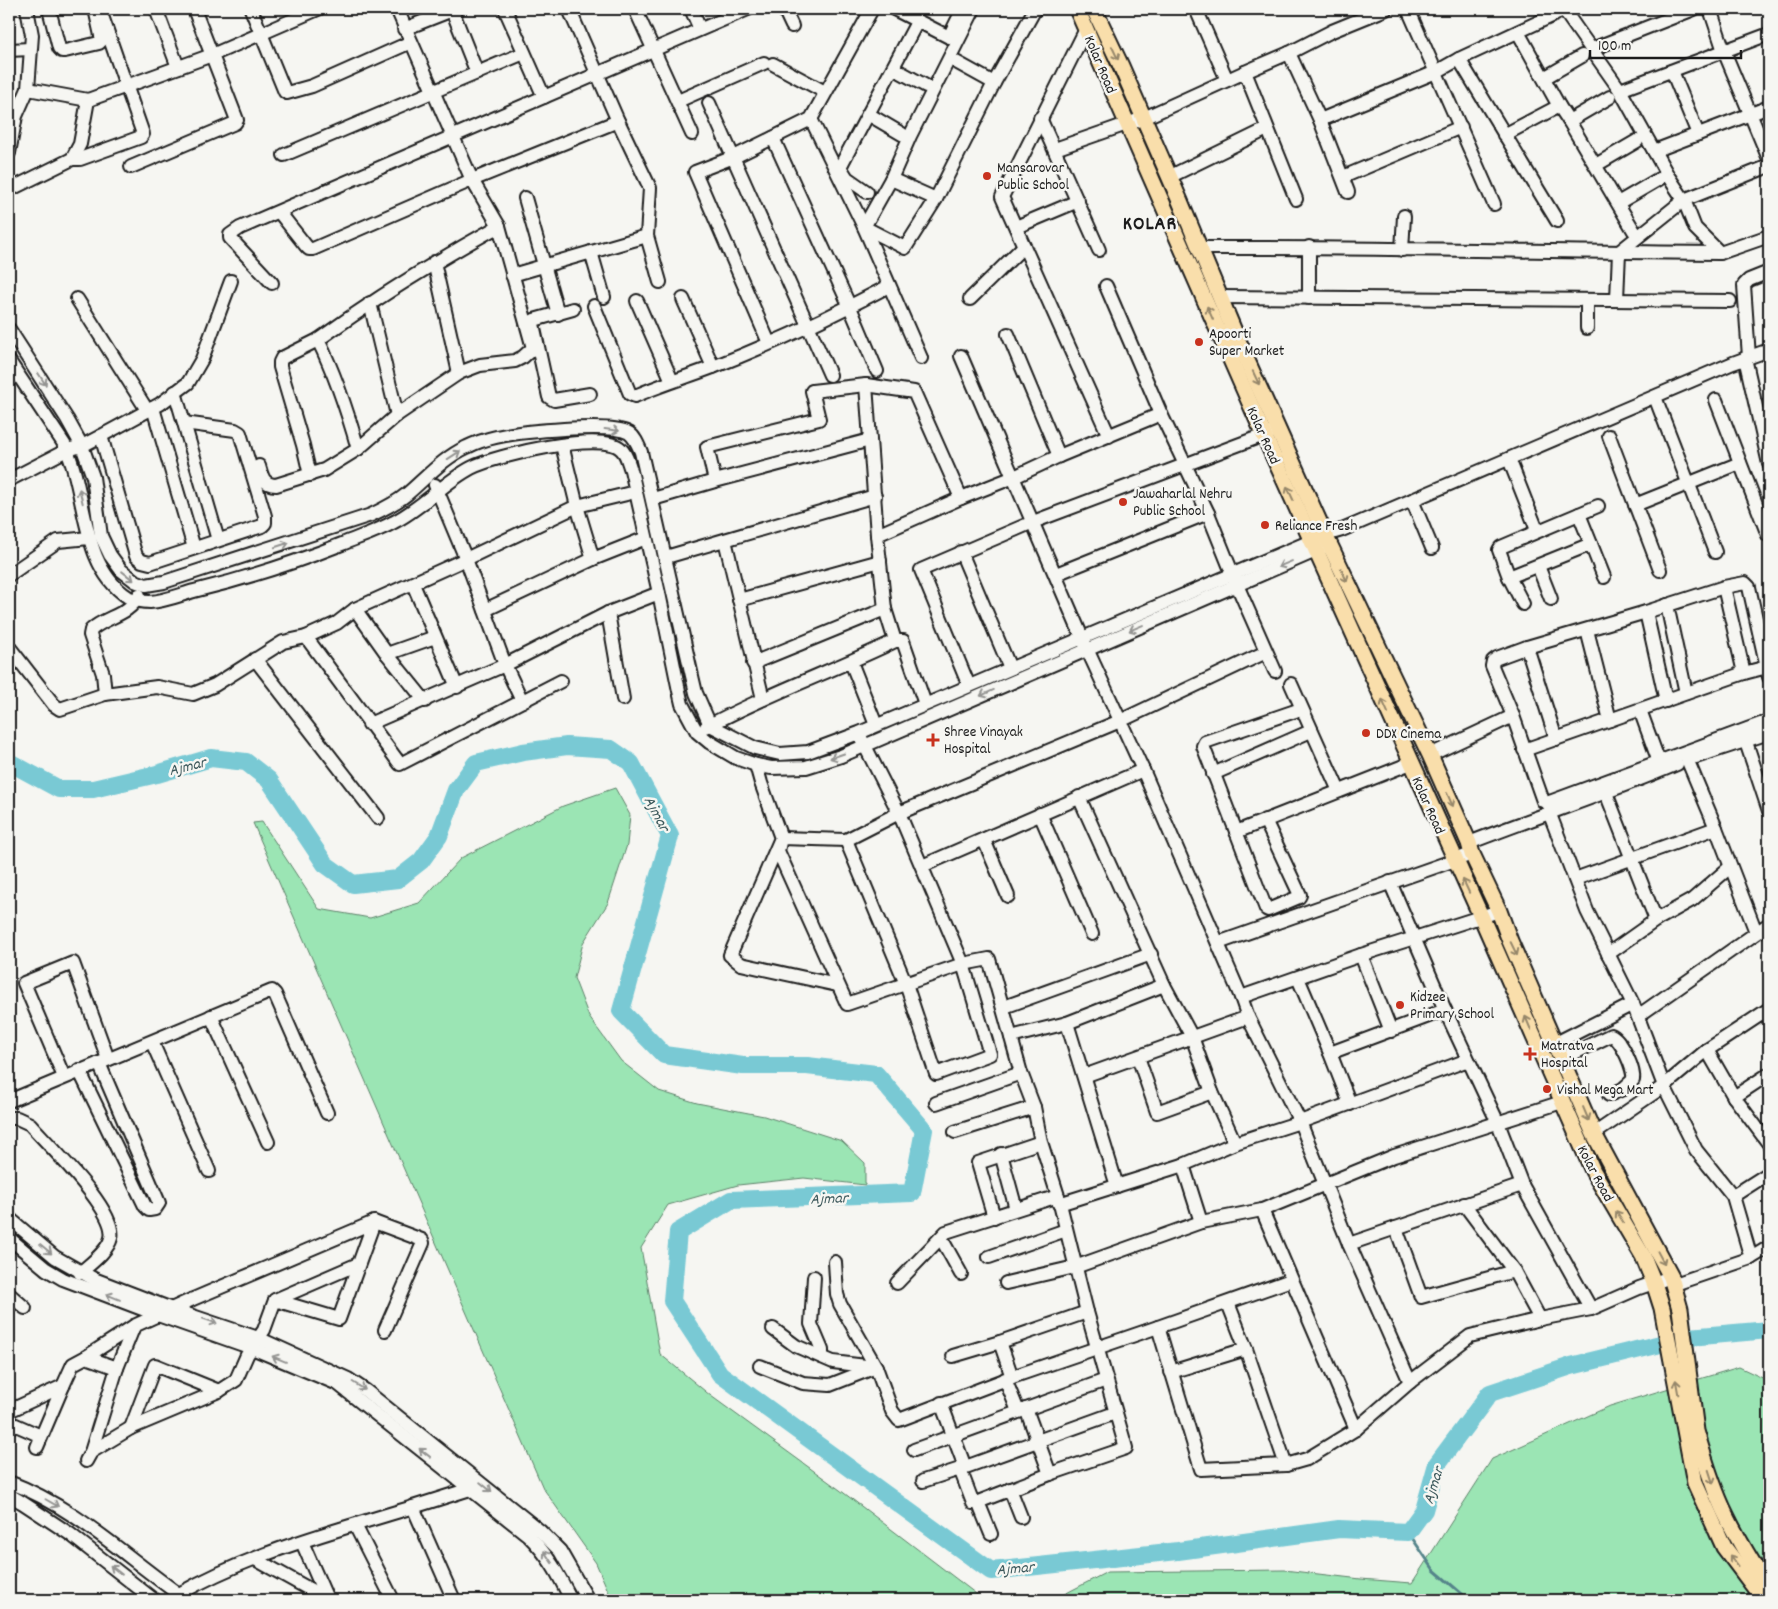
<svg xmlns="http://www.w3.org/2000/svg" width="1778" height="1609" viewBox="0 0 1778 1609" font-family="Dekko,sans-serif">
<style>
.green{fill:#9be5b4;stroke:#5c8068}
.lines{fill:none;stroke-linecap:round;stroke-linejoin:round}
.stream{stroke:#54848a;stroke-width:3}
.river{stroke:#79c9d4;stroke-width:18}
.minor-casing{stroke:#1c1c1c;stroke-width:16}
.major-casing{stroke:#1c1c1c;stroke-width:19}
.minor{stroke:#f6f6f2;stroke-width:12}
.major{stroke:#f9deab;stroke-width:15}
.oneway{stroke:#96876b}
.oneway2{stroke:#949492}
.poi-dot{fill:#c8321e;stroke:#f6f6f2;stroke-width:2}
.labels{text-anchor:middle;stroke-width:5;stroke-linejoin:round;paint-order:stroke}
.street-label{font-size:15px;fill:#1c1c1c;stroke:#f6f6f2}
.poi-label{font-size:15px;fill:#1c1c1c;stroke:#f6f6f2;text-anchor:start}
.water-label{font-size:16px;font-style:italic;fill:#3d595c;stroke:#f6f6f2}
.district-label{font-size:20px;font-weight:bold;letter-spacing:1px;fill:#1c1c1c;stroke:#f6f6f2}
</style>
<rect width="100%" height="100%" fill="#f6f6f2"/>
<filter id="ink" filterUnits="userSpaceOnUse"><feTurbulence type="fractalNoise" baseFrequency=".02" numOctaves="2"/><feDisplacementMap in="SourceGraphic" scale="10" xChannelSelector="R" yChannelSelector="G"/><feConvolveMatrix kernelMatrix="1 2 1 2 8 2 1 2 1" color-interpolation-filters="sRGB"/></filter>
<g filter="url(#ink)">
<!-- green -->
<g class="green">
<path d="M615,788L630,815L627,845L608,903L583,943L574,978L589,1017L621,1061L659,1091L697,1103L764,1116L842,1141L865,1163V1185L804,1178L738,1185L668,1205L641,1248L660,1354L711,1396L840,1490L984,1600H612L596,1563L543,1488L253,823L262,822L319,909L370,918L419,903L461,858L563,806Z"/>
<path d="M1739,1367L1769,1381V1600H1053L1107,1572L1284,1570L1361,1579L1412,1583L1492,1459L1610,1406Z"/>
</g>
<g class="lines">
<!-- stream -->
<path class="stream" d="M1408,1532L1434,1570L1469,1600"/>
<!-- river -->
<path class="river" d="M9,762L59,789H93L157,774L211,758L246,762L269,780L325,864L353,884L398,879L421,861L439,836L456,790L476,763L523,752L567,746L611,749L631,763L670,836L621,1011L664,1055L743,1066H807L876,1074L924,1130L912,1193L731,1200L678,1232L672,1301L720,1374L991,1571L1178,1551L1339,1529L1408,1532L1424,1510L1437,1464L1490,1393L1571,1366L1689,1337L1769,1330"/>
<!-- minor casing -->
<g class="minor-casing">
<g id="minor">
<path d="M49,9L59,48L62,51H65L99,43L102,40L95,9"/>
<path d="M156,9L178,67"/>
<path d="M251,9L285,92L287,93L312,86L411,42"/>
<path d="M505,9L544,97"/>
<path d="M569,9L618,121L650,188L647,236L660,282"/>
<path d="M635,9L692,134"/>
<path d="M691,9L700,29"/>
<path d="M784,9L792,26"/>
<path d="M894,9L949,37L963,9"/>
<path d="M974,9L910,136L891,179L864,227L905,248L936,199L994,83L1035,9"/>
<path d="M1196,9L1227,80"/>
<path d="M1408,9L1494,204"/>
<path d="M1563,9L1620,90L1668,176L1684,200L1695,228L1720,253"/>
<path d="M1710,9L1724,51L1769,159"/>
<path d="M452,10L477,73"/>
<path d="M404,29L455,9"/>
<path d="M1086,29L1002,197L1109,436"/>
<path d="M1518,32L1559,106L1569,121L1634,231"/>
<path d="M1592,49L1694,9"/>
<path d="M9,50L30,49"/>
<path d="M1289,53L1320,120L1348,192"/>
<path d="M1459,59L1557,221"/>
<path d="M956,62L994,83"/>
<path d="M773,64L825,92"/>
<path d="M893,68L926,86"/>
<path d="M1672,71L1698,134"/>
<path d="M1245,72L1296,199"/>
<path d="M1544,78L1582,56"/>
<path d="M28,89L88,100"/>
<path d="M1620,90L1769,34"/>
<path d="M678,101L764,63"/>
<path d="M709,103L830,375"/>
<path d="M868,114L902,134"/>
<path d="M1040,118L1099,250"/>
<path d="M811,119L864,227L921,358"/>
<path d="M1320,120L1436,72L1459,59L1556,14"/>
<path d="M1569,121L1610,97"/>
<path d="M1504,135L1559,106"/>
<path d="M773,138L850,307L877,371"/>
<path d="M1055,149L1144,118L1245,72L1289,53L1332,31L1386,9"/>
<path d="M1654,151L1769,107"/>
<path d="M9,153L16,116L28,89L32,35L27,9"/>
<path d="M284,155L524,53"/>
<path d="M72,159H80L141,137L143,134L103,19"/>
<path d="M1596,165L1637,141"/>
<path d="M131,167L235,123L237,120L194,9"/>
<path d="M1169,177L1267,129"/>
<path d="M1343,177L1461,127"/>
<path d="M891,179L936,199"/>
<path d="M9,190L72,159L80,144L88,100L212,55L318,9"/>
<path d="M867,192L847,178L840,167L917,22"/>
<path d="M525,198L558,314"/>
<path d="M1618,203L1659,179"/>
<path d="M279,212L306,246L309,249H313L472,180L618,121"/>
<path d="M1016,227L1078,201"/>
<path d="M1200,248C1374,247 1547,252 1720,253L1769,236"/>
<path d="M1402,250L1404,216"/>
<path d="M591,252L604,297"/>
<path d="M434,262L459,373"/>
<path d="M512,275L647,236"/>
<path d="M272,283L230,238V235L240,228L748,9"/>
<path d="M1106,286L1161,414L1208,513L1237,585L1275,671"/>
<path d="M1221,297L1730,301"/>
<path d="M1309,298V247"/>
<path d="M77,299L147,410"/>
<path d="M683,299L713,367"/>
<path d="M970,299L1024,246"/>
<path d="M1617,299L1619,252L1684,200L1769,166"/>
<path d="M1587,300V328"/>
<path d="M637,301L672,381"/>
<path d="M370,303L397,415"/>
<path d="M594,306L630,394L635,396C660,385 687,377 713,367C773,344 832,316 889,286"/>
<path d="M573,309L534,320L533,324L549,397L554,400L590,394"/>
<path d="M9,329L67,419L82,446L93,477L101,536L110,555L121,570L135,581L146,585L164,582L371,515C384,509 396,503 407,494C427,477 443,458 467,447C475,443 487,439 496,437C518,432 611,422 629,433C635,437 638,445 641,452L692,676L696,693L710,725L755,748L780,754L808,752L859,733L1325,535L1342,530L1733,363L1769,350"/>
<path d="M1008,334L1059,456"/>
<path d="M769,343L695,172L734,157L811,119L872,9"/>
<path d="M961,356L1087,649L1143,770L1241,997L1248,1017L1300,1122L1349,1244L1410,1382"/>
<path d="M1749,357L1744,285L1749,280L1769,272"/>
<path d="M1745,358L1769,464"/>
<path d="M9,361L64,444C88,492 79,565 128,597C134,600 143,602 150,602C165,601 180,595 194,591C244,579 294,563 342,544C359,537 378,531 394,522C422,508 443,483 471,468C494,456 602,430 621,449C627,454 628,463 631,470L659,593L679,691L682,704L697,732L709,742L736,758L756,765L771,768L806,767L841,756L1325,547"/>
<path d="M866,385L877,535L885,609L895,641"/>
<path d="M175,392L218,540"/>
<path d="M1655,397L1715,552"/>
<path d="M1716,400L1768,535"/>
<path d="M153,408L194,548"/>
<path d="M101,436L136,556L142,561L150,563L262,526L265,523V516L240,433L235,430L184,423"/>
<path d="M1609,436L1660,570"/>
<path d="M562,445L577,506L593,559"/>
<path d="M358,449C347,410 336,376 318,340C376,298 436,261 499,226"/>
<path d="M1509,459L1537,530"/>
<path d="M259,466C262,476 263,485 276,485L324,470L358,449L397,415L459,373L480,365L515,361L523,357L533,348L499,226L472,180L397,9"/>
<path d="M310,475L303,445L280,367V362L282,358L318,340"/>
<path d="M9,480L67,450L82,446L101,436L160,404L188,383L202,359L231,281"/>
<path d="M715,481L707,447L819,419L812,391L866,385L914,392L961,498"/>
<path d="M435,485L466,559L505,665L522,701"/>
<path d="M653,499L715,481L870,440"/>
<path d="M1412,500L1432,548"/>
<path d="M1635,505L1740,463"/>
<path d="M1579,514L1598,506"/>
<path d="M877,535L961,498L1014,477L1059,456L1161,414"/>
<path d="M725,540L763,699"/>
<path d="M961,552L1010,668"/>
<path d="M666,557L875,496"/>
<path d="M1538,566L1551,599"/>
<path d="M1056,574L1208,513"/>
<path d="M9,575L58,541L89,538"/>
<path d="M1509,577L1499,550L1501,547L1579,514L1591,544"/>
<path d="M413,584L457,687"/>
<path d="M1724,587L1744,673"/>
<path d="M739,600L880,561"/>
<path d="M1523,604L1509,577L1591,544L1604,577"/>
<path d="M1667,605L1686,693"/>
<path d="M355,609L387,654L425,701"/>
<path d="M485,610L593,559L646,538"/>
<path d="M1646,612L1666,701"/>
<path d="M608,613L623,699"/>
<path d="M1587,630L1610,720"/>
<path d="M306,637L400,764L561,681"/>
<path d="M9,647L54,705L60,709L105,694L157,687L193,694L215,685L283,642L306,637L337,623L355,609L466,559L577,506L635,492"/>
<path d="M1527,647L1556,739"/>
<path d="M387,654L435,637"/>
<path d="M255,659L378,818"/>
<path d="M851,662L876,725"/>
<path d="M753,663L885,609"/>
<path d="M1769,677L1749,587L1745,583L1724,587L1646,612L1527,647L1497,658L1493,661L1492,666L1513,716L1543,801L1547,803L1769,721"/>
<path d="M1291,684L1339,791"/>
<path d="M969,686L921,570L1033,522L1272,432"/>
<path d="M105,694L103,674L90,635L91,630C106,616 129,616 139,595"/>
<path d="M1640,710L1659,762"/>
<path d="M369,724L505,665L608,613L659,593"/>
<path d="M706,727C767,694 833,671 895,641H903L925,704"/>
<path d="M1746,742L1769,811"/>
<path d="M1524,750L1744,673L1767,667"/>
<path d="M1430,755L1513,716"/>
<path d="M1696,757L1769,733"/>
<path d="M1687,759L1716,828L1756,932"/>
<path d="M756,765L761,783L781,838L730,955L741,964L837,985"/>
<path d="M1213,774L1311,731"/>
<path d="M1606,793L1656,920"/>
<path d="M1079,797L1164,985L1192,1037L1212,1092L1235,1143"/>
<path d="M1549,812L1587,911L1633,1004L1664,1086L1696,1150L1733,1196L1751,1258"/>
<path d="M1040,814L1092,934"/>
<path d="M1265,820L1300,895L1299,897L1268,910L1266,909L1261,896L1203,746L1205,742L1301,709"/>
<path d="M1236,832L1411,763"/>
<path d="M846,840L906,984L936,1074L990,1054L963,964L899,813L861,738"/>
<path d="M984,840L1008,896"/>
<path d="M1469,843C1538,816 1609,793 1677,764"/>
<path d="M922,866L1143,770"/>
<path d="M1575,879L1716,828"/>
<path d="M1390,882L1445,1010L1498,1123L1522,1185L1591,1309"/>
<path d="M1218,943L1472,854"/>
<path d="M1608,954L1656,920L1692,900L1730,867"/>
<path d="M1361,955L1391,1031"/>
<path d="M1298,978L1330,1053L1350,1104"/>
<path d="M1241,997L1361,955L1499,911"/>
<path d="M1004,1007L1151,954"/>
<path d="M211,1016L268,1142"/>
<path d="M1638,1016L1769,924"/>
<path d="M1067,1023L1117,1186"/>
<path d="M1011,1037L1067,1023L1164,985"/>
<path d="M152,1042L209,1171"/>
<path d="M1556,1043L1633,1004"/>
<path d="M1707,1050L1734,1097L1769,1144"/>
<path d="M1330,1053L1445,1010"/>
<path d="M1138,1057L1157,1112L1212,1092"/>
<path d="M1562,1059L1611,1035C1621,1039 1635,1070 1633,1080L1623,1089L1609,1095"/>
<path d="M79,1070L145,1206L149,1210L155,1209L159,1203L99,1063"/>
<path d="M1084,1076L1248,1017"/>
<path d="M64,1077L24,983L73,963L108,1059"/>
<path d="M1734,1097L1769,1074"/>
<path d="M9,1101L272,991L275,994L327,1113"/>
<path d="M936,1103L1021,1073"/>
<path d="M9,1118H17L30,1124C48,1145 118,1211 111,1238C108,1251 90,1264 80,1273"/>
<path d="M955,1132L1034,1107"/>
<path d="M1594,1134L1664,1086L1707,1050L1769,1009"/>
<path d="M1001,1154L1016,1209"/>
<path d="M1183,1165L1201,1222"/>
<path d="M1733,1196L1769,1173"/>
<path d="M1059,1204L1183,1165L1235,1143L1300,1122L1468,1060"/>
<path d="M1464,1204L1514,1271L1540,1319"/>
<path d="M1262,1210L1356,1429"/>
<path d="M994,1217L978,1163L1041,1142"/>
<path d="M9,1218L55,1257L94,1279L172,1309L258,1338L348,1379L366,1391L540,1531L560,1551L588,1600"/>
<path d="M1396,1228L1421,1297L1514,1271"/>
<path d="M9,1238L46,1269L63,1279L158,1315L252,1348L338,1384L528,1535C549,1556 559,1575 571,1600"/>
<path d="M941,1238L961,1274"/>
<path d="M1349,1244L1522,1185"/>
<path d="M989,1257L1066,1230"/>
<path d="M835,1262L837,1294L840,1304L876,1367"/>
<path d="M358,1264L275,1300L339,1319L374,1222"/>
<path d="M814,1277L811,1324L822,1350V1357"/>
<path d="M897,1283L946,1232L1058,1196"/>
<path d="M1006,1283L1075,1267L1201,1222L1262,1210L1394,1156L1562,1102"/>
<path d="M1672,1285L1751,1258L1769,1247"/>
<path d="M9,1294L25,1308"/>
<path d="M1228,1303L1246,1349L1286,1465"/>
<path d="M1158,1327L1201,1469L1286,1465L1307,1459L1356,1429L1410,1382L1470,1336L1540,1319L1591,1309L1639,1288L1671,1277"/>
<path d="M773,1329L796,1346L833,1362L874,1367"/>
<path d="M953,1356L1000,1342"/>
<path d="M86,1357L117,1368"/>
<path d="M760,1366L803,1383L830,1385L876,1367L892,1411L899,1420L1012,1377L1158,1327L1291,1280"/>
<path d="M1171,1372L1246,1349"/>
<path d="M1012,1377L1000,1342L1087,1312"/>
<path d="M1005,1379L1018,1411"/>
<path d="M63,1386L73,1364L86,1357L134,1326L193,1299L374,1222L422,1240L423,1243L385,1330"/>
<path d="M941,1403L965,1467"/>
<path d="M1026,1409L1050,1474"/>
<path d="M9,1411L63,1386L37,1447"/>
<path d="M9,1422L41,1436"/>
<path d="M131,1428L155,1365L219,1391"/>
<path d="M914,1450L1106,1380"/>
<path d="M91,1452L131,1428L219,1391L236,1380L247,1355L264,1330L275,1300"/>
<path d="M86,1461L91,1452L117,1368L134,1326"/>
<path d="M960,1469L1115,1413"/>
<path d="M923,1481L960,1469L973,1503L978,1502"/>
<path d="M9,1482C76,1507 129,1560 187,1600"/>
<path d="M1010,1489L1021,1517"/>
<path d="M9,1495L23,1503L70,1534L154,1600"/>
<path d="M413,1507L470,1489"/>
<path d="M355,1525L393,1600"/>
<path d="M991,1534L978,1502L1050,1474L1126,1448L1087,1312L1058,1196L1041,1142L1034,1107L1021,1073L989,959L963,964L847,1004L778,851L781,838L846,840L899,813L1120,721L1266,652"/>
<path d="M302,1542L327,1599"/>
<path d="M255,1559L329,1600"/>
<path d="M179,1594C251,1553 334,1531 413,1507L454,1600"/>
</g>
</g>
<!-- major casing -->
<g class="major-casing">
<g id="major">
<path d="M1077,9L1264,435L1481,916L1593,1171L1643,1256L1654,1283L1662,1308L1695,1483L1724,1547L1764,1600"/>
<path d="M1094,9L1121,66L1180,201L1236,336L1325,535L1430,755L1469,843L1472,854L1499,911L1510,941L1594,1134L1671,1277L1680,1309L1696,1431C1704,1459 1713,1489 1726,1515C1738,1540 1754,1566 1769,1589"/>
</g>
</g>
<!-- minor -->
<use href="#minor" class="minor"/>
<!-- major -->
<use href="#major" class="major"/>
</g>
<!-- one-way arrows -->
<defs><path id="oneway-shaft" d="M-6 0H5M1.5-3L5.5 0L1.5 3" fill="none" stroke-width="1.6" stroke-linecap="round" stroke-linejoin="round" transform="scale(1.25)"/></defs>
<g class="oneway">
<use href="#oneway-shaft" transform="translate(1115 53) rotate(65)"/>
<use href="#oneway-shaft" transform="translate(1210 313) rotate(-114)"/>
<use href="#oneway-shaft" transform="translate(1256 378) rotate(65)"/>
<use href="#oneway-shaft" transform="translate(1290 493) rotate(-115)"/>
<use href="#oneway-shaft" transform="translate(1344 575) rotate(65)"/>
<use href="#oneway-shaft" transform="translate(1385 706) rotate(-114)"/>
<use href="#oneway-shaft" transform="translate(1450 800) rotate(66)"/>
<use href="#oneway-shaft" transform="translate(1466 886) rotate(-115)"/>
<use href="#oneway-shaft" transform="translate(1514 949) rotate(64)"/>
<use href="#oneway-shaft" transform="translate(1528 1023) rotate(-113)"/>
<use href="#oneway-shaft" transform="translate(1586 1114) rotate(67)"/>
<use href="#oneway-shaft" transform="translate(1620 1217) rotate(-123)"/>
<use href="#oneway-shaft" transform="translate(1661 1258) rotate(62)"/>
<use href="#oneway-shaft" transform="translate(1677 1387) rotate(-100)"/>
<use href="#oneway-shaft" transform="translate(1711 1477) rotate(72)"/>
<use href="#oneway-shaft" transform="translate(1734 1561) rotate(-127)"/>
</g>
<g class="oneway2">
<use href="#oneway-shaft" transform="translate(42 379) rotate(57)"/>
<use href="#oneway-shaft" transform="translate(612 430) rotate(7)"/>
<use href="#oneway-shaft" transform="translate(454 455) rotate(-33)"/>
<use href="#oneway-shaft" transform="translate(81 496) rotate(-103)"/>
<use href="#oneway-shaft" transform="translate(282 545) rotate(-18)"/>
<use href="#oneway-shaft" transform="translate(1285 564) rotate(157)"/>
<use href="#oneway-shaft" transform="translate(128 576) rotate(38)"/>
<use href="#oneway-shaft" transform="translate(1136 628) rotate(157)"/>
<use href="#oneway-shaft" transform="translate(987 693) rotate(156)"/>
<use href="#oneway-shaft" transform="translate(837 756) rotate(161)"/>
<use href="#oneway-shaft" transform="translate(46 1249) rotate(40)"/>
<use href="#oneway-shaft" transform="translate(113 1297) rotate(-158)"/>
<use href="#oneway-shaft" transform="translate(210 1321) rotate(19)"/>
<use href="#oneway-shaft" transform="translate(279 1359) rotate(-158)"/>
<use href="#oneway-shaft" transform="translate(359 1386) rotate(32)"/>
<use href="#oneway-shaft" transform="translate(425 1453) rotate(-142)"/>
<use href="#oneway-shaft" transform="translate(486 1487) rotate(39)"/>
<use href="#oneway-shaft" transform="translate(52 1503) rotate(30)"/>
<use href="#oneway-shaft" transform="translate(548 1557) rotate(-124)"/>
<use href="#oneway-shaft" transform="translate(116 1570) rotate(-142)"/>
</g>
</g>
<!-- markers -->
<g class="poi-dot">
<circle cx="987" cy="176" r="5"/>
<circle cx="1199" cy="342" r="5"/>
<circle cx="1123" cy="502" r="5"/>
<circle cx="1265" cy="525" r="5"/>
<circle cx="1366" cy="733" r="5"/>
<path d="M930.5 732.5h5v5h5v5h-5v5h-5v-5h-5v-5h5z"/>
<circle cx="1400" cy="1005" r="5"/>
<path d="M1527.5 1046.5h5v5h5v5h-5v5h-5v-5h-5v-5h5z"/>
<circle cx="1547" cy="1089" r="5"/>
</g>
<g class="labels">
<!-- street labels -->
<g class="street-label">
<text transform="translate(1101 64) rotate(67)" y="5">Kolar Road</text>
<text transform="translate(1264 435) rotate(66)" y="5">Kolar Road</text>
<text transform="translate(1429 805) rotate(66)" y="5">Kolar Road</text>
<text transform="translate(1596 1173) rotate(62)" y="5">Kolar Road</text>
</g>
<!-- poi labels -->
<g class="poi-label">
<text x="997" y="172">Mansarovar<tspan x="997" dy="17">Public School</tspan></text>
<text x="1209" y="338">Apoorti<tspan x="1209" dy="17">Super Market</tspan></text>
<text x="1133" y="498">Jawaharlal Nehru<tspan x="1133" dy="17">Public School</tspan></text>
<text x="1275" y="530">Reliance Fresh</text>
<text x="944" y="736">Shree Vinayak<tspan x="944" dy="17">Hospital</tspan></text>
<text x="1376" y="738">DDX Cinema</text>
<text x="1410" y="1001">Kidzee<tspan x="1410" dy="17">Primary School</tspan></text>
<text x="1541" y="1050">Matratva<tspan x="1541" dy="17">Hospital</tspan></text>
<text x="1557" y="1094">Vishal Mega Mart</text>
</g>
<!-- water labels -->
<g class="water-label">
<text transform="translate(187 765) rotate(-14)" y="6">Ajmar</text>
<text transform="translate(658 813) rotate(62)" y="6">Ajmar</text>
<text transform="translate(829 1197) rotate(-2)" y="6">Ajmar</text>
<text transform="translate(1432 1485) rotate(-73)" y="6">Ajmar</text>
<text transform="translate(1015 1567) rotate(-5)" y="6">Ajmar</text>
</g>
<!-- district labels -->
<g class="district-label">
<text x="1150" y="229">KOLAR</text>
</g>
</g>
<!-- margin -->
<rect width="1778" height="1609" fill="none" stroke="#f6f6f2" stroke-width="30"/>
<rect x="15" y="15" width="1748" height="1579" fill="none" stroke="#1c1c1c" stroke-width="2" filter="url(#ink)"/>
<!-- scale -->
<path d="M1590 50v8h151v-8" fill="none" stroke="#1c1c1c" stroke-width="2.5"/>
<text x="1598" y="50" font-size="15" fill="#1c1c1c" stroke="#f6f6f2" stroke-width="4" paint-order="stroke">100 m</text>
</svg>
